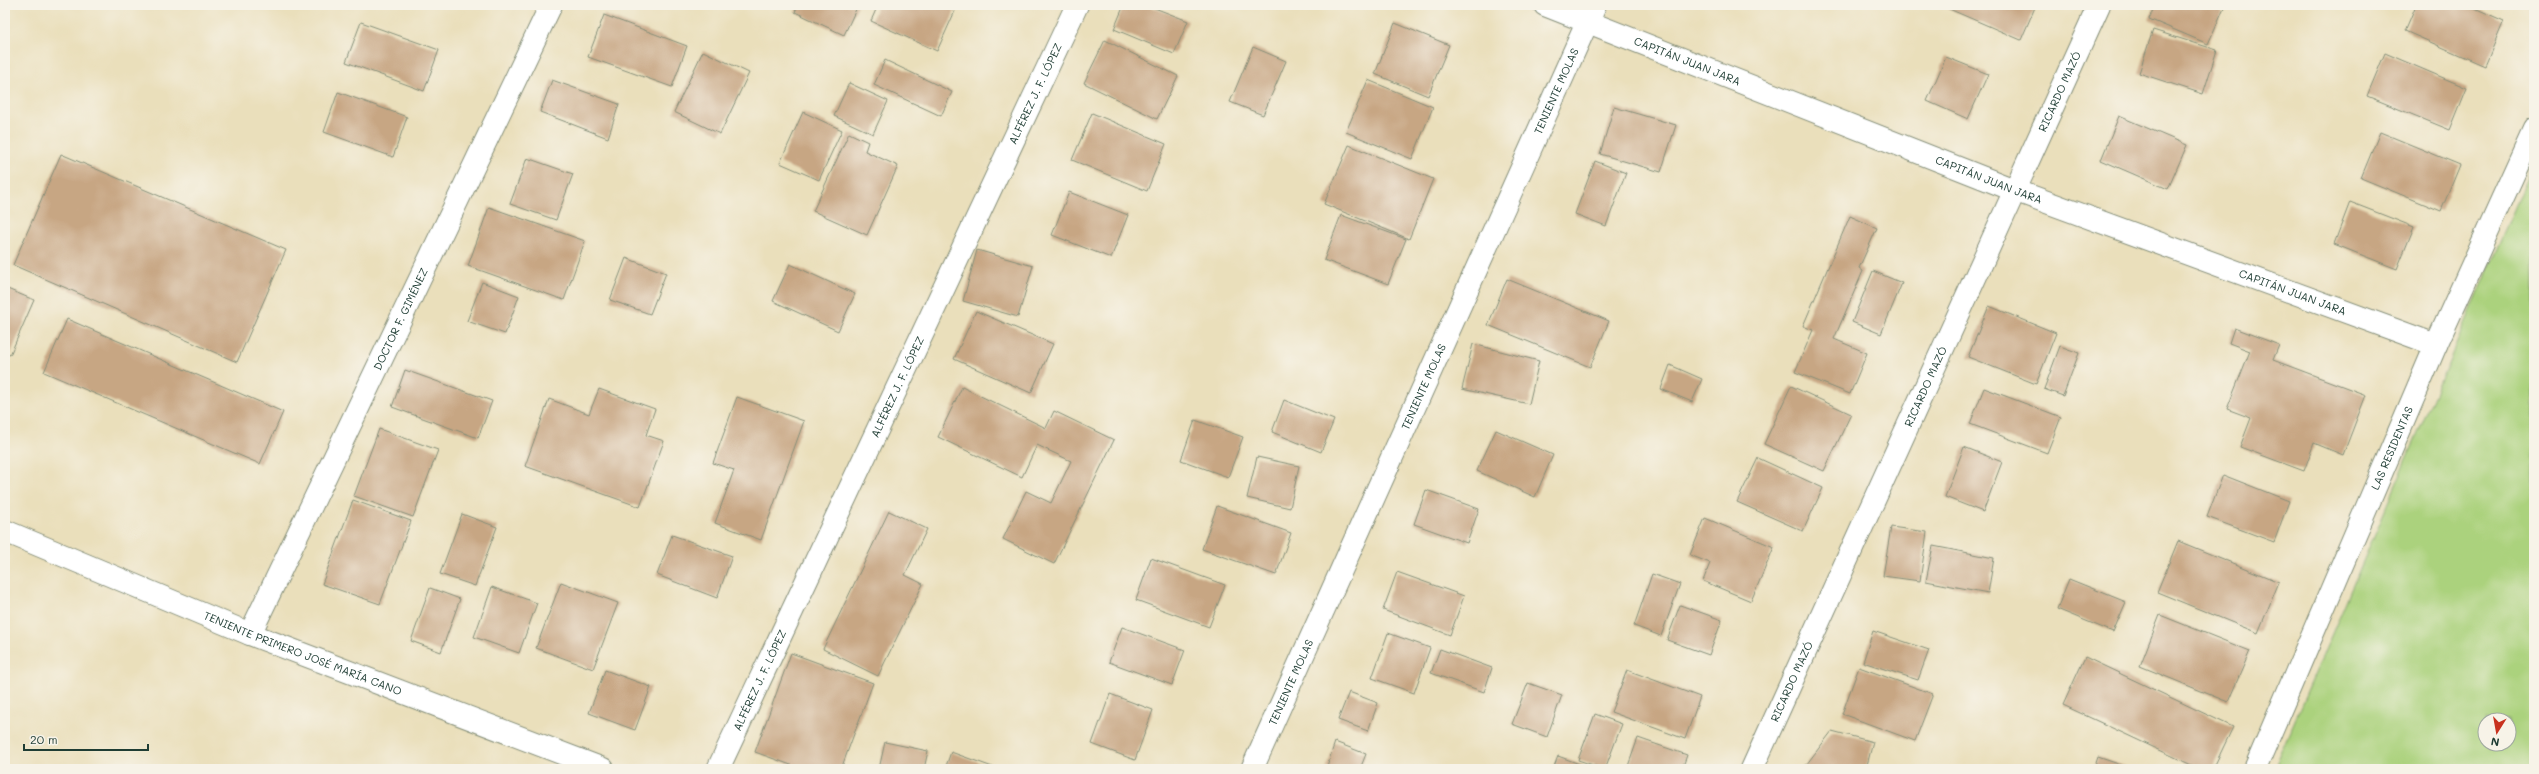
<svg xmlns="http://www.w3.org/2000/svg" width="2539" height="774" viewBox="0 0 2539 774" font-family="Mali,sans-serif">
<style>
.green{fill:#abd27d;stroke:#658858;fill-rule:evenodd}
.building{fill:#c7a683}
.lines{fill:none;stroke-linecap:round;stroke-linejoin:round}
.minor-casing{stroke:#848e78;stroke-width:24}
.minor{stroke:#fff;stroke-width:22}
.labels{text-anchor:middle;stroke-width:3;stroke-linejoin:round;paint-order:stroke}
.street-label{font-size:11px;fill:#1f3d34;stroke:#f7f3e8}
</style>
<rect width="100%" height="100%" fill="#f7f3e8"/>
<filter id="ink" filterUnits="userSpaceOnUse"><feTurbulence type="fractalNoise" baseFrequency=".025" numOctaves="2"/><feDisplacementMap in="SourceGraphic" scale="8" xChannelSelector="R" yChannelSelector="G"/><feConvolveMatrix kernelMatrix="1 2 1 2 8 2 1 2 1" color-interpolation-filters="sRGB"/></filter>
<filter id="wash" filterUnits="userSpaceOnUse"><feTurbulence type="fractalNoise" baseFrequency=".012" numOctaves="4" result="noise"/><feDisplacementMap in="SourceGraphic" scale="16" xChannelSelector="R" yChannelSelector="G"/><feGaussianBlur stdDeviation="0.9" result="paint"/><feColorMatrix in="noise" values="0 0 0 0 0 0 0 0 0 0 0 0 0 0 0 0 0 1.4 0 .05"/><feComposite in="paint" operator="in"/></filter>
<g filter="url(#wash)">
<rect width="100%" height="100%" fill="#eadfbb"/>
<!-- green -->
<path class="green" d="M2534,163V769H2274ZM2485,720H2509V744H2485Z"/>
<g id="blocks">
<!-- building -->
<g class="building">
<path d="M798,5H858L844,35L795,12Z"/>
<path d="M878,5H942L955,11L937,51L871,21Z"/>
<path d="M1124,5H1147L1188,21L1174,54L1114,29Z"/>
<path d="M1940,5H2036L2021,40Z"/>
<path d="M2155,5H2225L2208,44L2149,19Z"/>
<path d="M2416,5H2468L2504,21L2485,66L2405,31Z"/>
<path d="M604,15L687,46L672,87L588,57Z"/>
<path d="M361,22L439,50L424,91L346,62Z"/>
<path d="M1395,23L1449,45L1428,96L1375,74Z"/>
<path d="M2153,30L2217,50L2203,94L2139,73Z"/>
<path d="M1105,40L1178,76L1157,119L1084,83Z"/>
<path d="M1253,47L1286,61L1263,115L1230,102Z"/>
<path d="M703,51L749,73L720,134L674,112Z"/>
<path d="M2385,53L2467,88L2450,130L2367,96Z"/>
<path d="M1946,57L1988,74L1968,119L1927,101Z"/>
<path d="M885,60L952,92L941,116L874,85Z"/>
<path d="M552,80L619,104L608,138L540,112Z"/>
<path d="M1368,80L1433,107L1412,159L1346,132Z"/>
<path d="M849,83L888,101L873,134L834,116Z"/>
<path d="M338,92L407,117L393,157L324,132Z"/>
<path d="M1614,107L1676,125L1661,172L1600,154Z"/>
<path d="M803,112L842,130L819,180L780,163Z"/>
<path d="M1092,113L1166,144L1147,191L1072,160Z"/>
<path d="M2119,116L2187,145L2168,189L2101,160Z"/>
<path d="M2380,132L2460,165L2441,211L2361,178Z"/>
<path d="M849,133L868,142L865,151L898,166L867,235L813,211Z"/>
<path d="M1349,145L1433,179L1409,239L1324,204Z"/>
<path d="M61,154L286,250L237,362L13,265Z"/>
<path d="M527,158L573,174L556,220L510,204Z"/>
<path d="M1595,161L1626,173L1606,226L1575,214Z"/>
<path d="M1069,192L1128,215L1111,258L1052,235Z"/>
<path d="M2350,202L2414,227L2397,269L2334,244Z"/>
<path d="M489,207L585,241L564,300L468,266Z"/>
<path d="M1341,215L1406,239L1388,284L1324,260Z"/>
<path d="M1850,216L1877,228L1859,268L1863,271L1834,339L1867,353L1850,394L1795,372L1813,330L1803,326Z"/>
<path d="M977,250L1033,266L1018,317L963,301Z"/>
<path d="M626,258L666,273L650,314L610,300Z"/>
<path d="M790,264L855,294L838,331L773,301Z"/>
<path d="M1873,271L1902,283L1881,334L1852,322Z"/>
<path d="M1507,279L1609,321L1590,367L1488,325Z"/>
<path d="M482,282L519,296L505,334L467,321Z"/>
<path d="M5,288L34,300L10,355L5,353Z"/>
<path d="M1989,306L2056,333L2036,384L1968,357Z"/>
<path d="M976,311L1053,344L1031,393L954,359Z"/>
<path d="M67,319L283,412L260,464L44,372Z"/>
<path d="M2234,328L2279,345L2273,360L2366,395L2343,455L2314,443L2304,471L2240,447L2251,418L2227,409L2250,351L2229,343Z"/>
<path d="M1473,344L1539,361L1529,404L1462,389Z"/>
<path d="M2060,346L2079,353L2063,396L2044,389Z"/>
<path d="M1670,365L1702,379L1692,402L1661,389Z"/>
<path d="M405,370L492,401L478,438L392,407Z"/>
<path d="M1791,386L1851,414L1824,471L1764,444Z"/>
<path d="M962,387L1046,428L1054,411L1114,440L1054,564L1003,539L1026,491L1051,503L1071,461L1037,445L1022,477L938,437Z"/>
<path d="M1984,388L2061,417L2047,453L1970,424Z"/>
<path d="M599,389L655,409L646,435L664,441L640,507L525,466L549,399L589,414Z"/>
<path d="M737,397L804,421L761,540L715,523L734,470L713,463Z"/>
<path d="M1284,400L1334,420L1321,452L1272,432Z"/>
<path d="M1195,420L1243,437L1228,477L1181,460Z"/>
<path d="M379,429L438,450L413,517L354,496Z"/>
<path d="M1496,430L1553,455L1535,497L1477,471Z"/>
<path d="M1964,447L2002,462L1983,512L1945,497Z"/>
<path d="M1257,457L1299,466L1290,508L1247,498Z"/>
<path d="M1758,458L1823,488L1803,531L1737,502Z"/>
<path d="M2223,475L2289,501L2274,542L2207,517Z"/>
<path d="M1426,490L1479,509L1467,543L1414,524Z"/>
<path d="M353,500L411,521L380,604L322,584Z"/>
<path d="M1217,506L1291,533L1276,575L1202,549Z"/>
<path d="M889,511L927,529L905,575L923,584L878,676L823,649Z"/>
<path d="M462,514L497,527L475,586L440,574Z"/>
<path d="M1705,518L1774,547L1751,601L1703,581L1710,563L1690,555Z"/>
<path d="M1891,527L1927,532L1920,581L1883,576Z"/>
<path d="M672,535L732,556L717,598L657,575Z"/>
<path d="M2178,541L2279,582L2258,633L2157,592Z"/>
<path d="M1933,546L1994,558L1988,593L1926,581Z"/>
<path d="M1151,558L1225,585L1209,627L1136,600Z"/>
<path d="M1397,572L1464,596L1450,635L1383,610Z"/>
<path d="M1652,574L1680,584L1661,636L1634,626Z"/>
<path d="M2069,579L2126,602L2113,632L2057,609Z"/>
<path d="M561,582L618,603L593,669L536,648Z"/>
<path d="M492,587L537,603L519,653L474,637Z"/>
<path d="M430,588L460,599L441,652L411,641Z"/>
<path d="M1680,605L1722,620L1709,655L1667,640Z"/>
<path d="M2160,615L2250,651L2228,702L2140,666Z"/>
<path d="M1122,627L1185,650L1172,685L1109,662Z"/>
<path d="M1873,631L1929,650L1918,680L1863,662Z"/>
<path d="M1388,633L1430,648L1414,693L1372,678Z"/>
<path d="M1440,649L1492,668L1484,692L1431,673Z"/>
<path d="M791,653L873,683L841,769H802L755,752Z"/>
<path d="M2085,657L2233,727L2213,769H2200L2063,705Z"/>
<path d="M1859,667L1933,694L1915,741L1842,714Z"/>
<path d="M605,670L651,687L635,730L589,713Z"/>
<path d="M1627,670L1700,697L1685,739L1611,712Z"/>
<path d="M1528,683L1562,695L1547,737L1512,724Z"/>
<path d="M1349,692L1378,703L1368,731L1338,720Z"/>
<path d="M1110,694L1153,710L1135,760L1092,744Z"/>
<path d="M1595,714L1622,724L1605,769L1578,760Z"/>
<path d="M1832,731L1873,742L1866,769H1803Z"/>
<path d="M1638,738L1687,755L1682,769H1627Z"/>
<path d="M885,742L928,751L924,769H879Z"/>
<path d="M1335,742L1366,754L1360,769H1326Z"/>
<path d="M951,752L998,769H945Z"/>
<path d="M1558,756L1593,769H1553Z"/>
<path d="M2098,757L2133,769H2094Z"/>
</g>
</g>
</g>
<g filter="url(#ink)">
<use href="#blocks" fill-opacity="0" stroke="#848e78" stroke-width="1"/>
<g class="lines">
<!-- minor casing -->
<g class="minor-casing">
<g id="minor">
<path id="s1" d="M1545,5L2014,190L2436,345"/>
<path id="s2" d="M5,531L250,634L603,769"/>
<path id="s3" d="M250,634L551,5"/>
<path id="s4" d="M718,769L1077,5"/>
<path id="s5" d="M1252,769L1595,5"/>
<path id="s6" d="M1752,769L2099,5"/>
<path id="s7" d="M2255,769L2436,345L2534,129"/>
</g>
</g>
<!-- minor -->
<use href="#minor" class="minor"/>
</g>
</g>
<g class="labels">
<!-- street labels -->
<g class="street-label">
<text dy="4" stroke="none"><textPath href="#s1" startOffset="153">CAPITÁN JUAN JARA</textPath></text>
<text dy="4" stroke="none"><textPath href="#s5" startOffset="743">TENIENTE MOLAS</textPath></text>
<text dy="4" stroke="none"><textPath href="#s6" startOffset="744">RICARDO MAZÓ</textPath></text>
<text dy="4" stroke="none"><textPath href="#s4" startOffset="746">ALFÉREZ J. F. LÓPEZ</textPath></text>
<text dy="4" stroke="none"><textPath href="#s1" startOffset="477">CAPITÁN JUAN JARA</textPath></text>
<text dy="4" stroke="none"><textPath href="#s1" startOffset="801">CAPITÁN JUAN JARA</textPath></text>
<text dy="4" stroke="none"><textPath href="#s3" startOffset="349">DOCTOR F. GIMÉNEZ</textPath></text>
<text dy="4" stroke="none"><textPath href="#s4" startOffset="422">ALFÉREZ J. F. LÓPEZ</textPath></text>
<text dy="4" stroke="none"><textPath href="#s5" startOffset="419">TENIENTE MOLAS</textPath></text>
<text dy="4" stroke="none"><textPath href="#s6" startOffset="420">RICARDO MAZÓ</textPath></text>
<text dy="4" stroke="none"><textPath href="#s7" startOffset="349">LAS RESIDENTAS</textPath></text>
<text dy="4" stroke="none"><textPath href="#s2" startOffset="322">TENIENTE PRIMERO JOSÉ MARÍA CANO</textPath></text>
<text dy="4" stroke="none"><textPath href="#s4" startOffset="98">ALFÉREZ J. F. LÓPEZ</textPath></text>
<text dy="4" stroke="none"><textPath href="#s5" startOffset="95">TENIENTE MOLAS</textPath></text>
<text dy="4" stroke="none"><textPath href="#s6" startOffset="96">RICARDO MAZÓ</textPath></text>
</g>
</g>
<!-- margin -->
<rect width="2539" height="774" fill="none" stroke="#f7f3e8" stroke-width="20"/>
<!-- north arrow -->
<g transform="translate(2497 732) rotate(191)"><circle r="19" fill="#f7f3e8" stroke="#a1aaa0"/>
<path d="M0-3L7 15L0 10L-7 15Z" fill="#c8321e"/>
<text y="-6" font-size="11" font-weight="bold" text-anchor="middle" fill="#1f3d34">N</text>
</g>
<!-- scale -->
<path d="M24 744v6h124v-6" fill="none" stroke="#1f3d34" stroke-width="2"/>
<text x="30" y="744" font-size="12" fill="#1f3d34" stroke="#f7f3e8" stroke-width="3" paint-order="stroke">20 m</text>
</svg>
